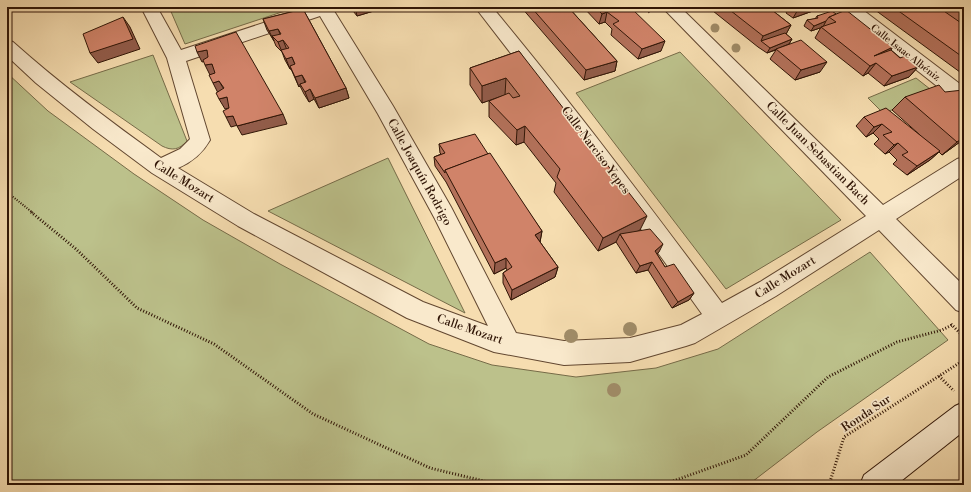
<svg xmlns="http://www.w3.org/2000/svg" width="971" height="492" viewBox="0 0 971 492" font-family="'Libre Bodoni',serif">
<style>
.green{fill:#bcc18b;stroke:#766b48}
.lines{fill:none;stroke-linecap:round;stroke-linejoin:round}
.minor-casing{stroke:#624730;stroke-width:2}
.secondary-casing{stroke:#301506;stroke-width:2}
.path-far1{stroke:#301506;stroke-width:2;stroke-dasharray:1 1.5;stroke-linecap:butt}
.path{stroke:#301506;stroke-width:3;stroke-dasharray:1 2;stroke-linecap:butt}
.minor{fill:#f9e9cc;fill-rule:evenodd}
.secondary{fill:#f9e9cc;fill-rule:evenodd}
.tree{fill:#a08c68}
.wall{fill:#b3715a;stroke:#301506}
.shaded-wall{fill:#925c4a;stroke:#301506}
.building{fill:#d08369;stroke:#301506}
.labels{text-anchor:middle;stroke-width:3;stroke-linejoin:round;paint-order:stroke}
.far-street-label{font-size:10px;fill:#301506;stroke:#f9e9cc}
.street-label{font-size:12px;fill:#301506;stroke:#f9e9cc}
</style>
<rect width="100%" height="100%" fill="#f6ddb0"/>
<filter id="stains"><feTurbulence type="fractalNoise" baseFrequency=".005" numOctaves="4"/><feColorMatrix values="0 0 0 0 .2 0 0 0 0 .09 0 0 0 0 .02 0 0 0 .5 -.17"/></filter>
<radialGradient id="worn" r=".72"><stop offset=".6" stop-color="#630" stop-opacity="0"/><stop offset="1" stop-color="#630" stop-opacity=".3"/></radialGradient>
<!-- green -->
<g class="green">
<path d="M169,7H297L185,44Z"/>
<path d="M680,52L841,220L726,289L576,93Z"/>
<path d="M153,55L187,141C179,150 172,151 162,146L70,82Z"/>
<path d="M7,73L48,111L134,174L203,220L280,264L429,344L492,365L576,377L656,368L718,349L870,252L948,340L817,432L748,485H7Z"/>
<path d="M916,78L949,104L926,98L883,113L868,98Z"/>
<path d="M388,158L465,313L268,211Z"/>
</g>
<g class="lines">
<!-- minor casing -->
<g class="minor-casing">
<g id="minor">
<path d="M141,7H157L181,50L312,7H337L334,11L393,106L451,207L516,333L564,341L630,338L681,325L702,314L567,126L475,7H492C572,103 647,203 722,303L760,282L866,216L662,7H680L883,205L957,159L964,157V175L896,219L964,286V313L956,310L879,230L776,296L695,343L686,346L630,362L564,365L494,352L407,318L238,226L152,173L93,129L36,83L7,56V40L13,42C60,84 110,121 161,158L180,149L190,139L167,58ZM320,16L378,114L435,219L488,326L423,302L254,214L178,168C192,162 202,154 210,140L186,61Z"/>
<path d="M840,7H859L964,87V104L957,102L842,11Z"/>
</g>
</g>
<!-- secondary casing -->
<g class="secondary-casing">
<path id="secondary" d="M964,402V431L896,485H860L864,475L955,406Z"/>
</g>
<!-- path-far1 -->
<g class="path-far1">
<path d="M643,7L650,13"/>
<path d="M7,192L33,213"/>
</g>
<!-- path -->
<g class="path">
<path d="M31,212L76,249L137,308L214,344L313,414L430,468L500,485"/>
<path d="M951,324L964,337"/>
<path d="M939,376L954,391"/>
<path d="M662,485L746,455L828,377L897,342L942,330L952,325"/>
<path d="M829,485L844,437L964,360"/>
</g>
<!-- minor -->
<use href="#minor" class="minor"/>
<!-- secondary -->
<use href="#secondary" class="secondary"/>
</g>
<!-- trees -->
<g class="tree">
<circle cx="715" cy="28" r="4.5"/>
<circle cx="736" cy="48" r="4.5"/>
<circle cx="630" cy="329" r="7"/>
<circle cx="571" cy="336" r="7"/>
<circle cx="614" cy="390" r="7"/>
</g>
<!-- wall -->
<g class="wall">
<path d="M350,7H387L357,16Z"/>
<path d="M521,7H568L617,61L615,71L584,80Z"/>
<path d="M583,7H630L661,51L638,59L611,35L612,29L605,22L599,24Z"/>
<path d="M715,7H768L791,25L786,34L792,39L789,44L820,72L795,80L770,59L776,50L767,53L758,47L713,11Z"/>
<path d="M789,7H824L793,18L786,13Z"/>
<path d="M871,7H964V75Z"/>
<path d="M303,9L346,88L349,98L319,108L314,99L309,102L304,94L300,86L299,87L291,69H290L285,60L282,52L276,46L274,41L267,30L263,19Z"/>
<path d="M836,14L893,47L891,50L900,58L918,67L909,77L884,86L868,73L863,76L815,38L821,27H823L811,31L804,26L807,20L815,19L817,16Z"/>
<path d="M519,51L640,230L638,231L659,252L657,254L665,267L694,293L689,300L672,308L648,270L636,273L616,242L598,251L554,192L556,183L524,142L516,145L489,117V101L495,98L482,103L470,85V68Z"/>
<path d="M905,97L964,139L942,155L939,152L930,160L907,175L893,164L897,160L889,152L885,154L874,144L879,139L873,133L866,137L856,126L864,117L920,135L892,110Z"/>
<path d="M439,144L488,154L542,231L540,242L558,267L555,277L511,300L503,283V273L507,270L506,268L494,274L446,182L435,166L434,157L441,154L440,153Z"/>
</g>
<!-- shaded-wall -->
<g class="shaded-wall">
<path d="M355,7H387L357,16Z"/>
<path d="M802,7H824L793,18L799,8Z"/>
<path d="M607,12L605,22L599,24L602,14Z"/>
<path d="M123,17L130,27L140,49L98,63L90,53Z"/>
<path d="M826,21L823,27L811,31L814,26Z"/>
<path d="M791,25L785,36L761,41L763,36Z"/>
<path d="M278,29L282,39L272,36L274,41L269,31Z"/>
<path d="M792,39L789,44L767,53L770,48Z"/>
<path d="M283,40L287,50L282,52L278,42Z"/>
<path d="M665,41L661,51L638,59L642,49Z"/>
<path d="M893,47L885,58L874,56Z"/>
<path d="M207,50L212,60L202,62L197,52Z"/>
<path d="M292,57L296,67L290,69L286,59Z"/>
<path d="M617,61L615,71L584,80L586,70Z"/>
<path d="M827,62L820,72L795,80L801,70Z"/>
<path d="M876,63L868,73L863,76L870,66Z"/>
<path d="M212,64L217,74L210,75L205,65Z"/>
<path d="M918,67L909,77L884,86L892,76Z"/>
<path d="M302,75L306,85L300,84V86L299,87L295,77Z"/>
<path d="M506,78L505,95L482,103V86Z"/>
<path d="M219,81L225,91L218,93L213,83Z"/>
<path d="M346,88L349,98L319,108L315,98Z"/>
<path d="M310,89L314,99L309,102L305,92Z"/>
<path d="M227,97L233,107L225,109L219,99Z"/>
<path d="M283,114L287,124L242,135L237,126Z"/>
<path d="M233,116L238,125L231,127L226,117Z"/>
<path d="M882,124L873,133L866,137L874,127Z"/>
<path d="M525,126L524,142L516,145L517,130Z"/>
<path d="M964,137V139L942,155L957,142Z"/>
<path d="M898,143L889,152L885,154L894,145Z"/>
<path d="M940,151L930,160L907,175L917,166Z"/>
<path d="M647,216L640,230L623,239L620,234L616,242L598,251L603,238Z"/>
<path d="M542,231L540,242L535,235Z"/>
<path d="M663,244L659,252L651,259L655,251Z"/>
<path d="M506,258V268L494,274L495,263Z"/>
<path d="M652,262L648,270L636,273L640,266Z"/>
<path d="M558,267L555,277L511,300L512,290Z"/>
<path d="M694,293L689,300L672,308L678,302Z"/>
</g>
<!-- building -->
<g class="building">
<path d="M531,7H568L617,61L586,70Z"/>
<path d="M595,7H630L665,41L642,49L613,24L619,21L607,12L602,14Z"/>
<path d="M726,7H768L791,25L763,36Z"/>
<path d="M893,7H938L964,25V58Z"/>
<path d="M303,9L346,88L315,98L310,89L305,92L300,84L306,82L302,75L295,77L290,66L295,64L292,57L286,59L281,50L289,48L283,40L278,42L272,36L281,34L278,29L269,31L263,19Z"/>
<path d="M846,10L893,47L874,56L891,50L900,58L905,56L918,67L892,76L876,63L870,66L821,27L836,22L829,17Z"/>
<path d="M832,11L836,14L829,17L826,21L814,26L807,20L818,18L817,16Z"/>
<path d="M123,17L133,39L90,53L83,34Z"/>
<path d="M236,32L283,114L237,126L233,116L226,117L223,111L229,108L227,97L219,99L216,93L224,88L219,81L213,83L209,75L215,73L212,64L205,65L203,60L208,57L207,50L197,52L195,46Z"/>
<path d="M785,33L792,39L770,48L761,41Z"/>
<path d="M801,40L827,62L801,70L776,49Z"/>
<path d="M519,51L647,216L603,238L557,177L560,169L525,126L517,130L489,101L509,93L513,98L520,96L506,78L482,86L470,68Z"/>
<path d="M939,85L945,92L963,90L964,92V137L957,142L905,97Z"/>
<path d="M886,108L940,151L917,166L902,155L908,152L898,143L894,145L883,135L892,132L882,124L874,127L864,117Z"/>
<path d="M475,134L488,154L445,170V173L434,157L445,153L439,144Z"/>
<path d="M490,153L542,231L535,235L558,267L512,290L503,273L512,267L506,258L495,263L445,170Z"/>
<path d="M650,229L663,244L655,251L665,267L674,264L694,293L678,302L652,262L640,266L620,234Z"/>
</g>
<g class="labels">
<!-- far-street labels -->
<g class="far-street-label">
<text transform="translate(906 52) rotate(38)" y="4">Calle Isaac Albéniz</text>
</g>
<!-- street labels -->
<g class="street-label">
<text transform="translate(596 150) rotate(53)" y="4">Calle Narciso Yepes</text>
<text transform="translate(818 153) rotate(45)" y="4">Calle Juan Sebastian Bach</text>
<text transform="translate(420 172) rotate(61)" y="4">Calle Joaquín Rodrigo</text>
<text transform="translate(184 181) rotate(32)" y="4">Calle Mozart</text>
<text transform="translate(785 277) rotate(-32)" y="4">Calle Mozart</text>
<text transform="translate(470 329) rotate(19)" y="4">Calle Mozart</text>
<text transform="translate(866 413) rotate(-34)" y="4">Ronda Sur</text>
</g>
</g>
<!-- margin -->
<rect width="971" height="492" fill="none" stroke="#f6ddb0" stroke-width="24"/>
<rect x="8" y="8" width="955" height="476" fill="none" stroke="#301506" stroke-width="2"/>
<rect x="12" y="12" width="947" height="468" fill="none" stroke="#301506"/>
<rect width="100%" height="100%" filter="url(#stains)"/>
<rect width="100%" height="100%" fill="url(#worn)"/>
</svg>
